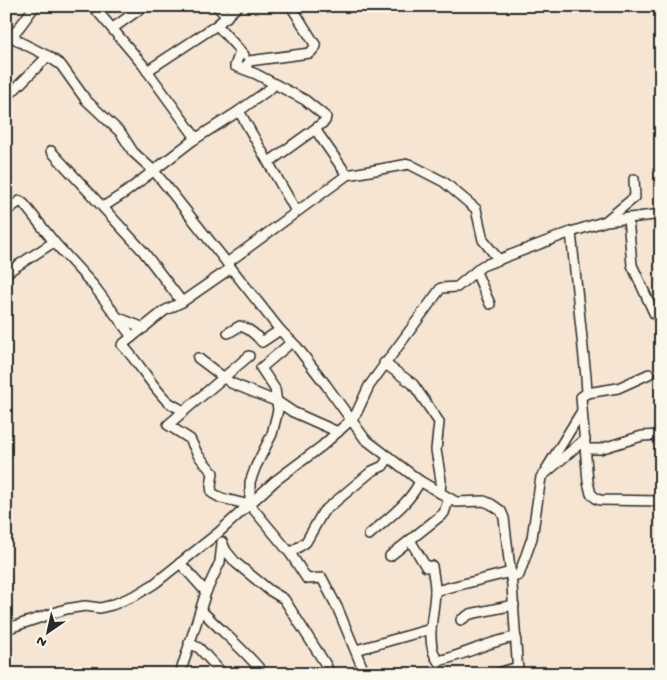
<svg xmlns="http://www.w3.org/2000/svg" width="667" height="680" viewBox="0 0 667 680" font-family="'Gochi Hand',sans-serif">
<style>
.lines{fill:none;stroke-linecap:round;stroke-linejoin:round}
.minor-casing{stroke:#2b2b2b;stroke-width:12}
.minor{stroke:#fbf7ec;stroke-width:9}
</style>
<rect width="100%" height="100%" fill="#f5e5d2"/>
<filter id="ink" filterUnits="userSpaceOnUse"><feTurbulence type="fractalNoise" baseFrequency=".02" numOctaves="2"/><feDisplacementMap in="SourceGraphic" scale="10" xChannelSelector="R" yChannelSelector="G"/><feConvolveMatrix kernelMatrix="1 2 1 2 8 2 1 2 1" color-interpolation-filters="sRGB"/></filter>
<g filter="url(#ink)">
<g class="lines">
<!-- minor casing -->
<g class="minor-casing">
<g id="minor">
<path d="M93,6L143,65L196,138"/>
<path d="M217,6L227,17"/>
<path d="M238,6L217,25L244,55"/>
<path d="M113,28L144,6"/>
<path d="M6,32L20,42L48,56L61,65L86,100L121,133L133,152L154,171L168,188L280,330L297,347L326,385L365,439L420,481L449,498L456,502L484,501L491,504L501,511L504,518L512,585L518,674"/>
<path d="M12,37L35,6"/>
<path d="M240,52L235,66L256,74L305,100L326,117L325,121L315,129L347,175"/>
<path d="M245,69L249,61L310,53L316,46L291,6"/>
<path d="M147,71L217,25"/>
<path d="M6,98L48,56"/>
<path d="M239,111L296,211"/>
<path d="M51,151L143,251L182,302"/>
<path d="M269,162L315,129"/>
<path d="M103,207L126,192L192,141L239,111L271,88L273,84"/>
<path d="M6,211L20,201L24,204L54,242"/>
<path d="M628,218L632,265L654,313L661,321"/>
<path d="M607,220L635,197L634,179"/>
<path d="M571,232L586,377L587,393L581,397L588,482L591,494L597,499L600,500L661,501"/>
<path d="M227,263L347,175L409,164L444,182L476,209L483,240L499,260"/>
<path d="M231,268L182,302L164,311L122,345C139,362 150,384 167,401C172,405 178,408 184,411L168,425L190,439L198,455L213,473L211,486L212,493L221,498L250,505L290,553L307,579L322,578L338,609L365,674"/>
<path d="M476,272L490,304"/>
<path d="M6,273L54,242L94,286L132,337"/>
<path d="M119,318L144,328"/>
<path d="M228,333L240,326C248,328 257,336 262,342L280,330"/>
<path d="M198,358L231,383L278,402L293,412L338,432"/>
<path d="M384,363L413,384L439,422L436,450L441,480L440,493"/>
<path d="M587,393L618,388L649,374"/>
<path d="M184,411L249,356"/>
<path d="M586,449H600L642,436L661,435"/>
<path d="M547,468L582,411"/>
<path d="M250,505V482L256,466L272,434L278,410L275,389L261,368L292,342"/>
<path d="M369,535C387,519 410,503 420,481"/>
<path d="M410,540L426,567L432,566C433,574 435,582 435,590C435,611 424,642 438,661C465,655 489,641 516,637"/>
<path d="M222,542L226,551L236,563L269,590L284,599L326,665L330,674"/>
<path d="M290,553L306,542L323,512L372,471L383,466L389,457"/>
<path d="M390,556L444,513L449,498"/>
<path d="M180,563L206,592"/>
<path d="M511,578L519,575L532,538L541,477L585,439"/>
<path d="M435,591L511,572"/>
<path d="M201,610C222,632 245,650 264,674"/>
<path d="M461,620L470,614L514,605"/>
<path d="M6,629L66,609L85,606L100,608L112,605L136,595L154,584L218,533L275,481L322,446L352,419L357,412L369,386L441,288L457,287L482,266L571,232L606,221L661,214"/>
<path d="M189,643L199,648L223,674"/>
<path d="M356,650L431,629"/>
<path d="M180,674L206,592L220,562L222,543"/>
<path d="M495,674L518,667"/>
</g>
</g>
<!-- minor -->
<use href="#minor" class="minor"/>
</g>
</g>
<!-- margin -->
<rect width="667" height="680" fill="none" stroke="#fbf7ec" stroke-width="25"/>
<rect x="12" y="12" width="642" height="655" fill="none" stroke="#2b2b2b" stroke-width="2" filter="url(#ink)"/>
<!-- north arrow -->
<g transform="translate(48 632) rotate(214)" stroke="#fbf7ec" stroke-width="4" paint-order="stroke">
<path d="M0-4L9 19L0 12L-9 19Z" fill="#2b2b2b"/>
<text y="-8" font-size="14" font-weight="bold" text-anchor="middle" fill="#2b2b2b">N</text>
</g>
</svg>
